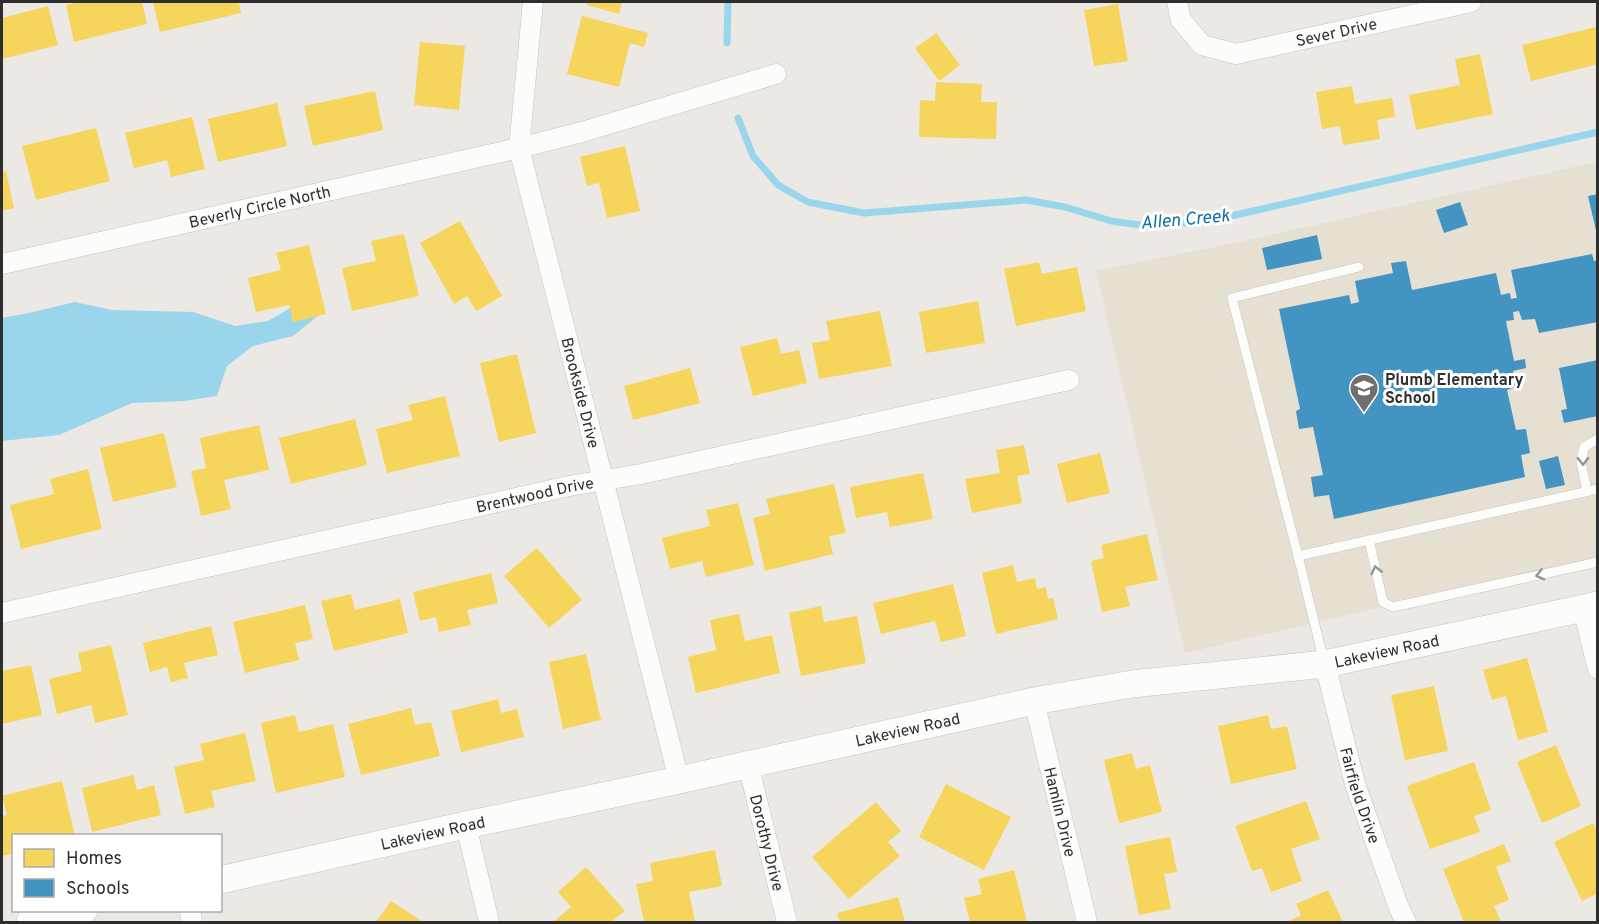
<svg xmlns="http://www.w3.org/2000/svg" width="1599" height="924" viewBox="0 0 1599 924" font-family="Overpass,sans-serif">
<style>
.education{fill:#e6e0d3}
.water{fill:#99d6ec}
.homes{fill:#f6d55c}
.schools{fill:#4393c3}
.lines{fill:none;stroke-linecap:round;stroke-linejoin:round}
.stream{stroke:#99d6ec;stroke-width:7}
.lane-casing{stroke:#c5c4c5;stroke-width:10}
.street-casing{stroke:#c5c4c5;stroke-width:21}
.secondary-casing{stroke:#c5c4c5;stroke-width:28}
.lane{stroke:#fcfcfb;stroke-width:9}
.street{stroke:#fcfcfb;stroke-width:20}
.secondary{stroke:#fcfcfb;stroke-width:27}
.oneway{stroke:#959594}
.labels{text-anchor:middle;stroke-width:6;stroke-linejoin:round;paint-order:stroke}
.street-label{font-size:16px;fill:#2e2e2e;stroke:#fff}
.poi-label{font-size:16px;font-weight:bold;fill:#2e2e2e;stroke:#fff;text-anchor:start}
.water-label{font-size:18px;font-style:italic;fill:#0d6fa3;stroke:#fff}
</style>
<rect width="100%" height="100%" fill="#ece8e4"/>
<!-- education -->
<path class="education" d="M1597,162V557L1185,653L1096,271L1225,245Z"/>
<!-- water -->
<path class="water" d="M311,296L319,315L293,336L253,346L227,366L217,396L184,401L132,403L59,435L2,441V318L29,313L75,302L112,310L193,312L235,326L268,321Z"/>
<!-- homes -->
<g class="homes">
<path d="M80,2H142L147,24L74,42L66,5Z"/>
<path d="M153,2H239L241,13L160,32Z"/>
<path d="M587,2H622L619,14L587,5Z"/>
<path d="M1118,4L1128,61L1094,66L1084,10Z"/>
<path d="M48,6L58,45L2,59V18Z"/>
<path d="M582,16L648,33L644,47L630,43L619,87L567,74Z"/>
<path d="M1596,27L1598,33V64L1531,81L1522,45Z"/>
<path d="M936,33L960,65L939,81L915,48Z"/>
<path d="M420,42L465,46L459,110L414,105Z"/>
<path d="M1480,54L1493,114L1416,130L1409,95L1460,85L1455,59Z"/>
<path d="M936,82L982,84L981,102H997L996,139L919,137L920,100L935,101Z"/>
<path d="M1352,86L1355,104L1392,98L1395,117L1377,120L1380,139L1343,145L1340,126L1322,129L1316,92Z"/>
<path d="M375,91L383,130L313,146L304,106Z"/>
<path d="M277,103L287,146L218,162L208,119Z"/>
<path d="M192,117L205,169L171,177L167,160L134,168L125,133Z"/>
<path d="M96,128L110,181L36,200L22,146Z"/>
<path d="M625,146L640,211L607,218L599,183L587,186L580,157Z"/>
<path d="M6,171L14,208L2,211V172Z"/>
<path d="M460,221L502,296L476,311L467,296L454,304L420,243Z"/>
<path d="M404,234L419,296L352,311L342,268L376,261L371,241Z"/>
<path d="M309,245L326,314L293,322L289,305L256,312L248,278L281,270L276,253Z"/>
<path d="M1039,262L1042,274L1077,267L1086,311L1016,326L1004,269Z"/>
<path d="M978,301L985,343L926,353L919,312Z"/>
<path d="M880,311L892,366L819,379L812,343L830,340L826,321Z"/>
<path d="M777,338L781,354L799,350L807,383L753,396L740,347Z"/>
<path d="M517,354L536,433L499,442L480,363Z"/>
<path d="M690,368L700,403L633,420L624,386Z"/>
<path d="M445,396L460,456L387,473L376,429L413,420L408,405Z"/>
<path d="M355,419L367,465L291,484L279,438Z"/>
<path d="M259,425L269,470L224,480L231,509L201,516L191,471L206,468L200,438Z"/>
<path d="M164,433L177,487L113,502L100,448Z"/>
<path d="M1024,445L1030,474L1017,476L1022,503L972,513L965,479L1000,473L996,450Z"/>
<path d="M1100,453L1110,493L1067,503L1057,464Z"/>
<path d="M88,469L102,529L21,549L10,505L54,494L50,479Z"/>
<path d="M923,473L933,519L890,527L887,512L856,518L850,487Z"/>
<path d="M834,484L846,533L829,536L833,554L765,571L753,518L770,514L766,499Z"/>
<path d="M738,503L754,565L706,577L702,561L670,569L662,538L710,526L706,510Z"/>
<path d="M1147,534L1158,580L1125,587L1130,606L1102,612L1091,561L1104,558L1101,545Z"/>
<path d="M537,548L582,600L549,628L504,576Z"/>
<path d="M1013,565L1017,582L1035,578L1037,589L1046,587L1048,599L1053,598L1058,619L996,634L982,573Z"/>
<path d="M491,573L498,603L467,610L471,625L439,632L436,617L420,621L413,592Z"/>
<path d="M953,584L966,636L941,642L935,621L881,634L873,603Z"/>
<path d="M351,594L355,610L400,599L408,633L334,651L321,601Z"/>
<path d="M305,605L313,639L295,643L299,660L245,673L233,622Z"/>
<path d="M821,606L824,622L857,616L866,663L801,676L789,613Z"/>
<path d="M739,614L745,641L772,635L780,673L696,693L688,657L716,650L710,620Z"/>
<path d="M211,626L218,655L184,663L188,678L171,682L167,667L150,672L143,643Z"/>
<path d="M111,645L128,715L95,723L91,705L57,714L49,679L82,671L78,653Z"/>
<path d="M586,654L601,720L563,729L549,662Z"/>
<path d="M1527,658L1548,732L1518,740L1506,696L1492,700L1483,670Z"/>
<path d="M31,665L42,715L2,724V671Z"/>
<path d="M1434,686L1448,751L1405,760L1391,695Z"/>
<path d="M498,699L501,713L517,709L524,737L461,752L451,711Z"/>
<path d="M411,708L415,725L431,722L440,756L361,775L348,724Z"/>
<path d="M295,715L299,732L333,724L345,777L276,793L261,723Z"/>
<path d="M1268,715L1271,729L1287,726L1297,769L1231,784L1218,726Z"/>
<path d="M245,733L256,781L211,791L215,807L185,814L174,767L204,760L200,744Z"/>
<path d="M1556,745L1581,806L1542,823L1517,762Z"/>
<path d="M1132,753L1136,769L1150,765L1162,812L1119,823L1104,760Z"/>
<path d="M1474,762L1491,810L1474,816L1480,832L1430,849L1407,786Z"/>
<path d="M133,775L137,790L154,785L161,815L92,832L82,788Z"/>
<path d="M62,781L75,836H14V853L2,856V816L7,815L2,796Z"/>
<path d="M946,784L1011,817L984,870L919,837Z"/>
<path d="M1306,801L1320,839L1291,849L1302,881L1271,892L1262,868L1252,871L1235,826Z"/>
<path d="M876,802L901,831L888,842L900,856L849,899L812,857Z"/>
<path d="M1593,823L1598,832V893L1582,901L1554,842Z"/>
<path d="M1170,837L1177,872L1164,874L1171,909L1139,915L1125,846Z"/>
<path d="M1504,844L1511,861L1496,867L1509,900L1494,906L1501,922H1464L1443,869Z"/>
<path d="M715,850L722,886L689,892L695,922H644L636,884L653,881L650,863Z"/>
<path d="M586,867L625,911L611,922H553L571,907L558,892Z"/>
<path d="M1014,870L1027,922H970L964,898L982,894L978,879Z"/>
<path d="M1328,890L1343,922H1290L1289,921L1301,915L1296,904Z"/>
<path d="M898,897L905,922H840L837,913Z"/>
<path d="M391,901L423,922H376Z"/>
</g>
<!-- schools -->
<g class="schools">
<path d="M1598,194V235H1597L1588,196Z"/>
<path d="M1460,202L1468,225L1444,233L1436,210Z"/>
<path d="M1317,235L1322,259L1267,270L1262,248Z"/>
<path d="M1592,254L1594,261L1598,260V322L1539,333L1535,319L1522,320L1519,311L1513,312L1514,320L1506,321L1514,361L1525,359L1526,368L1513,371L1516,387L1507,390L1516,430L1526,429L1530,453L1521,455L1525,477L1334,519L1329,495L1314,497L1311,477L1323,475L1313,427L1299,429L1296,411L1300,409L1279,309L1349,295L1351,304L1359,302L1355,281L1393,273L1391,263L1406,261L1412,290L1496,273L1501,295L1510,293L1511,299L1515,298H1517L1511,270Z"/>
<path d="M1598,360V416L1564,423L1561,410L1567,409L1559,368Z"/>
<path d="M1558,456L1565,485L1546,489L1539,461Z"/>
</g>
<g class="lines">
<!-- stream -->
<g class="stream">
<path d="M727,43L728,2"/>
<path d="M738,118L753,156L778,185L808,202L864,213L1026,200L1065,207L1111,221L1147,226L1209,221L1598,132"/>
</g>
<!-- lane casing -->
<g class="lane-casing">
<g id="lane">
<path d="M1587,491L1581,462L1584,447L1598,439"/>
<path d="M1369,540L1383,602L1393,607L1598,562"/>
<path d="M1298,556L1232,298L1359,267"/>
<path d="M1324,662L1298,556L1598,489"/>
</g>
</g>
<!-- street casing -->
<g class="street-casing">
<g id="street">
<path id="s1" d="M533,2L519,148L679,780"/>
<path id="s2" d="M1177,2L1181,20L1202,45L1236,54L1471,2"/>
<path id="s3" d="M2,264L519,148L582,132L776,74"/>
<path d="M1583,608L1598,669"/>
<path id="s4" d="M2,613L569,486L641,474L1069,380"/>
<path id="s5" d="M1325,664L1355,784L1399,908L1406,922"/>
<path id="s6" d="M1034,701L1087,922"/>
<path id="s7" d="M748,764L787,922"/>
<path d="M466,825L489,922"/>
<path d="M190,910L192,922"/>
</g>
</g>
<!-- secondary casing -->
<g class="secondary-casing">
<g id="secondary">
<path id="s8" d="M220,880L466,825L679,780L1034,701L1132,684L1325,664L1598,605"/>
<path d="M30,922L84,910"/>
</g>
</g>
<!-- lane -->
<use href="#lane" class="lane"/>
<!-- street -->
<use href="#street" class="street"/>
<!-- secondary -->
<use href="#secondary" class="secondary"/>
</g>
<!-- one-way arrows -->
<defs><path id="oneway-chevron" d="M-2-3.5L2.5 0L-2 3.5" fill="none" stroke-width="1.6" stroke-linecap="round" stroke-linejoin="round" transform="scale(1.5)"/></defs>
<g class="oneway">
<use href="#oneway-chevron" transform="translate(1583 461) rotate(90)"/>
<use href="#oneway-chevron" transform="translate(1376 570) rotate(-103)"/>
<use href="#oneway-chevron" transform="translate(1540 575) rotate(167)"/>
</g>
<!-- icons -->
<defs>
<g id="school-pin" transform="scale(1.5)"><path d="M0 17L-7.5 6A9.5 9.5 0 1 1 7.5 6Z" fill="#706f6e" stroke="#fff"/><path d="M0-5L7-2L0 1L-7-2ZM-4 1L0 2.5L4 1V4Q0 6-4 4Z" fill="#fff"/></g>
</defs>
<g fill-rule="evenodd">
<use href="#school-pin" x="1364" y="388"/>
</g>
<g class="labels">
<!-- street labels -->
<g class="street-label">
<text dy="6" stroke="none"><textPath href="#s2" startOffset="189">Sever Drive</textPath></text>
<text dy="6" stroke="none"><textPath href="#s3" startOffset="264">Beverly Circle North</textPath></text>
<text dy="6" stroke="none"><textPath href="#s1" startOffset="399">Brookside Drive</textPath></text>
<text dy="6" stroke="none"><textPath href="#s4" startOffset="546">Brentwood Drive</textPath></text>
<text dy="6" stroke="none"><textPath href="#s8" startOffset="1190">Lakeview Road</textPath></text>
<text dy="6" stroke="none"><textPath href="#s8" startOffset="704">Lakeview Road</textPath></text>
<text dy="6" stroke="none"><textPath href="#s5" startOffset="136">Fairfield Drive</textPath></text>
<text dy="6" stroke="none"><textPath href="#s6" startOffset="114">Hamlin Drive</textPath></text>
<text dy="6" stroke="none"><textPath href="#s8" startOffset="218">Lakeview Road</textPath></text>
<text dy="6" stroke="none"><textPath href="#s7" startOffset="81">Dorothy Drive</textPath></text>
</g>
<!-- poi labels -->
<g class="poi-label">
<text x="1385" y="385">Plumb Elementary<tspan x="1385" dy="18">School</tspan></text>
</g>
<!-- water labels -->
<g class="water-label">
<text transform="translate(1185 219) rotate(-5)" y="6">Allen Creek</text>
</g>
</g>
<!-- border -->
<rect width="1599" height="924" fill="none" stroke="#2e2e2e" stroke-width="6"/>
<!-- legend -->
<rect x="12" y="834" width="210" height="78" fill="#ffffff" stroke="#ababab" stroke-width="1.5"/>
<rect x="24" y="849" width="30" height="18" fill="#f6d55c" stroke="#ababab" stroke-width="1.5"/>
<text x="66" y="864" font-size="18" fill="#2e2e2e">Homes</text>
<rect x="24" y="879" width="30" height="18" fill="#4393c3" stroke="#ababab" stroke-width="1.5"/>
<text x="66" y="894" font-size="18" fill="#2e2e2e">Schools</text>
</svg>
